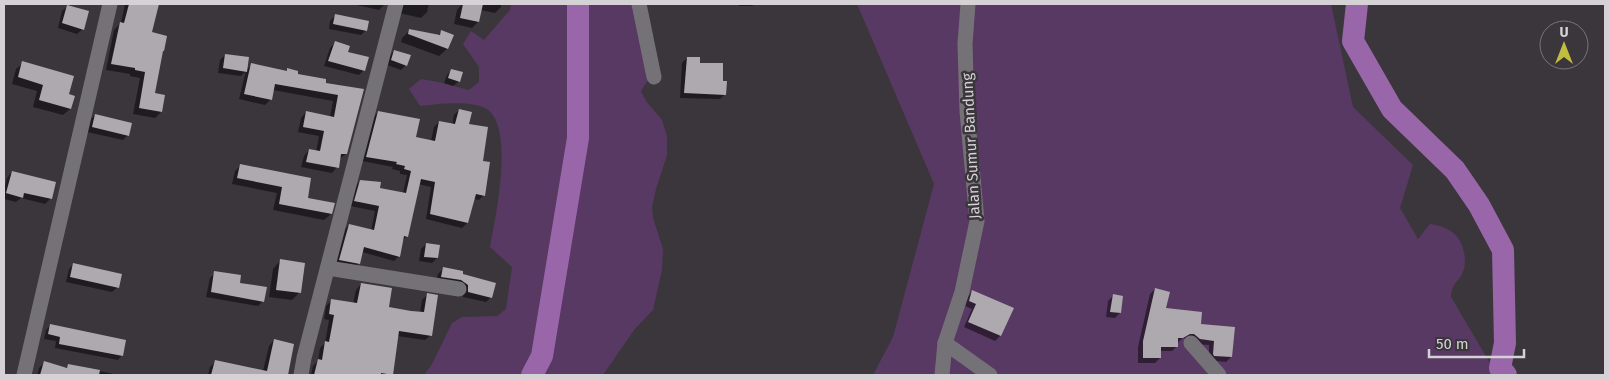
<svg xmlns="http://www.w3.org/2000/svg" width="1609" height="379" viewBox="0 0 1609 379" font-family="'Fira Sans',sans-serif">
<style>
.green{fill:#583963}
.shadow{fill:#0007}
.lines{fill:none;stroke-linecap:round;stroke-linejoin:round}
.river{stroke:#96a;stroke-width:22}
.building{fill:#ada9ae}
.minor{stroke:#757277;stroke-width:15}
.labels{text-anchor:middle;stroke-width:5;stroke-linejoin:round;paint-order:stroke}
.street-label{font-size:15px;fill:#d4d2d4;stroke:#3a363b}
</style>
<rect width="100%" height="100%" fill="#3a363b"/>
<!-- green -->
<g class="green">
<path d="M511,4H635L650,77L641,91L646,101L662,120L667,136V155L656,189L652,207L653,218L663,249L662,270L653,310L634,330L603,375H424L432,364L452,323L462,317L497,316L506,309L512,267L490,247C495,219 516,124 485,108C469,100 437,104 420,106L409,89L421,79L438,82L469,90L479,82V67L463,44L471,31L484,40L510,10Z"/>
<path d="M857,4H1331L1353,107L1413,165L1400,208L1418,239L1430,224C1438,225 1445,227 1452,232C1463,239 1468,260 1463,272C1458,283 1452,282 1451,297L1497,375H873L893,337L934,184Z"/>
</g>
<!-- shadow -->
<g class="shadow">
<path d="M125,4H158L150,33L161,53L154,94L163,96L161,112L155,118L133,114L140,78L130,76V74L106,70L114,30L121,23Z"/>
<path d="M352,4H385L379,10Z"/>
<path d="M396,4H429L427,12L421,18L399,13Z"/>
<path d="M462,4H501V7L495,13L480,10L478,22L472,28L454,24L457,10Z"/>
<path d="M739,4H755L752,6H739Z"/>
<path d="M68,6L83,29L77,34L58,28L62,11Z"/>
<path d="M336,15L366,30L361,35L329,29L330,21Z"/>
<path d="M410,30L438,36L441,32L447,49L439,56L401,42L402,38Z"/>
<path d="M335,43L364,70L359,75L324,66L330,48Z"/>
<path d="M394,51L406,65L401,70L387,65L389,56Z"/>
<path d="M225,55L246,70L252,65L286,72L288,70L296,75L324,84L363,90L346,154L339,159L337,167L332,173L301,167L304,156L309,150L316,152L319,136L298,132L301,118L306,112L330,117L333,101L273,90L271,99L265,105L239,99L246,71L241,76L218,73L220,60Z"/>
<path d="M687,58L699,64L722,82L725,94L720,99L680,98L682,63Z"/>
<path d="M23,63L67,95L70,109L63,115L33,107L37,91L12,84L16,69Z"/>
<path d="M452,70L459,81L453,86L444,83L447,75Z"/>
<path d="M459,110L468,125L481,162L484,195L479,200L474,199L467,223L462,228L426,219L431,187L418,184L407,236L402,241L399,256L394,261L362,252L359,263L354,268L335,265L344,230L349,225L371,231L375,211L350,206L356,186L360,181L379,189L403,193L407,175L400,174V171L392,169L393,167L362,161L374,117L378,112L414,138L431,141L434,127L439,122L452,125L454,115Z"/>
<path d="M95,115L128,135L123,140L87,132L90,120Z"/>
<path d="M241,165L306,199L331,214L324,220L273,210L277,193L232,184L235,171Z"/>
<path d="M12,172L54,183L50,199L45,204L21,198L16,202L4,199V190L7,178Z"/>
<path d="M426,244L437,258L432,263L419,261L421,249Z"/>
<path d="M280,261L300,292L292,300L269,297L273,269Z"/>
<path d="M74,264L118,287L112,292L66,282L69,269Z"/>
<path d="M443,269L461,275L491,297L486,302L463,297V291L436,282L438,274Z"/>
<path d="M215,273L238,284L263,301L258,306L206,297L210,278Z"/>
<path d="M361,284L388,308L420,313L422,300L427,295L431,335L425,340L397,336L391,375H372L353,372L352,375H311L313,366L318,361L320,348L325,343L329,320L324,319L326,306L332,300L353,304L356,290Z"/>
<path d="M1155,289L1165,310L1200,325L1231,357L1226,362L1209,360V345L1195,344L1189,339L1183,338L1177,343V346L1172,351H1160V358L1155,363H1138V347L1150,294Z"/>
<path d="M972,292L1000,336L995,341L964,327L972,309L965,306L967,297Z"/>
<path d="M1113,296L1120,313L1115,318L1106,317L1108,301Z"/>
<path d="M51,325L122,355L118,360L55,348L56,341L44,339L46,330Z"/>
<path d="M274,340L293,345L286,375H208L210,367L215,362L263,371L269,346Z"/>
<path d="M44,363L66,368L69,365L119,375H37L39,368Z"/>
</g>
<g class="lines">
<!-- river -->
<g class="river">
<path d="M1357,4L1353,41L1392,109L1455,170L1479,205L1503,250L1505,343L1500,368L1506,375"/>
<path d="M532,375L542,356L578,138V4"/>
</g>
</g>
<!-- building -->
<g class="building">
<path d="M129,4H159L152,32L167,36L164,51H163L155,93L165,95L162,112L139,108L145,72L135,70V68L111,64L120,22L124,23Z"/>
<path d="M463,4H483L479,22L460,18Z"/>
<path d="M67,5L89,11L84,30L62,23Z"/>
<path d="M335,14L369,21L367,31L333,24Z"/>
<path d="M409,29L440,35L441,30L454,35L448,49L408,34Z"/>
<path d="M335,41L350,46L348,52L369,57L365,71L328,61Z"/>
<path d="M394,50L411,55L407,66L391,60Z"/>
<path d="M225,54L249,57L247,72L223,68Z"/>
<path d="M687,57H700V63H723V81H727L726,95L684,93Z"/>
<path d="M22,61L74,76L69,94L75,96L71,109L39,100L43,85L18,77Z"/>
<path d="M251,63L287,71V68L298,71V74L326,79V83L364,89L347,154H341L339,168L306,162L309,149L320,151L324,131L303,127L306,111L334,117L338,95L275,84L272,100L244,94Z"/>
<path d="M451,69L463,72L460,82L448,78Z"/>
<path d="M459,109L472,112L469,124L488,127L483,161L490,162L485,196L476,194L468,223L430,214L435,182L421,179L408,237L404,236L400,257L364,247L360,264L339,260L349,224L374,230L379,206L354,201L360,180L381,182L380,188L406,193L411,171L404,169L405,166L396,164L397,162L366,157L378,111L420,119L416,137L435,141L439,121L455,124Z"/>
<path d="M95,114L132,123L129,136L92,127Z"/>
<path d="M240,164L311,178L308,198L335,203L332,214L279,204L282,187L237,178Z"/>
<path d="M12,171L56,182L52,199L24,193L23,198L6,193Z"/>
<path d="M426,243L440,245L438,258L424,257Z"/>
<path d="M280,259L305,263L301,293L276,290Z"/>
<path d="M73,263L122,274L119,288L70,277Z"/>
<path d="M443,267L463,271V274L496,283L492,298L468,292V285L461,280L441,277Z"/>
<path d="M214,271L241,275L240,283L267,287L264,302L211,292Z"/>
<path d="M361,283L392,288L389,307L411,311L424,312L427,293L438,295L432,336L399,331L393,375L381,373V375H314L318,359L322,360L325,341L329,342L334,315L329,314L331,299L357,303Z"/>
<path d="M1155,288L1170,292L1166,308L1202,312L1201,324L1235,327L1232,357L1214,356L1213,354L1214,341L1200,339L1194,334H1190L1183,338H1178V347H1161V358H1143V341Z"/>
<path d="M972,290L1014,308L1001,336L968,322L976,304L969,301Z"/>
<path d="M1113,294L1123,296L1121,313L1110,312Z"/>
<path d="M50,324L126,340L123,356L59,344L60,337L48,334Z"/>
<path d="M274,339L294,344L288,375H211L215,360L267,371Z"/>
<path d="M44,361L67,368L68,364L100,370L99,375H40Z"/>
</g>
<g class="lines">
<!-- minor -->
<g class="minor">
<path d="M639,4L654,77"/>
<path d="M328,268L459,289"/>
<path d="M945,343L990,375"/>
<path d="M1191,343L1219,375"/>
<path d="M24,375L110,4"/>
<path d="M301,375L304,358L396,4"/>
<path d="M942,375L945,343L962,292L977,221L967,111L965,44L968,4"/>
</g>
</g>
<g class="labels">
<!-- street labels -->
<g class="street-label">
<text transform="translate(971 146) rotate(-93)" y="5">Jalan Sumur Bandung</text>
</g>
</g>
<!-- border -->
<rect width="1609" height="379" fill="none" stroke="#d4d2d4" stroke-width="10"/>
<!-- north arrow -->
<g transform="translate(1564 45)"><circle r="24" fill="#3a363b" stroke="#787478"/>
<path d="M0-4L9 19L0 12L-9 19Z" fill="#c2bd3f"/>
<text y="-8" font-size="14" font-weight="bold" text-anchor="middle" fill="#d4d2d4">U</text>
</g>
<!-- scale -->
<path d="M1429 349v8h95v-8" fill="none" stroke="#d4d2d4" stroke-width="2.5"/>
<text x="1436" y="349" font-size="15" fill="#d4d2d4" stroke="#3a363b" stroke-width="4" paint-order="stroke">50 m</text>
</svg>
